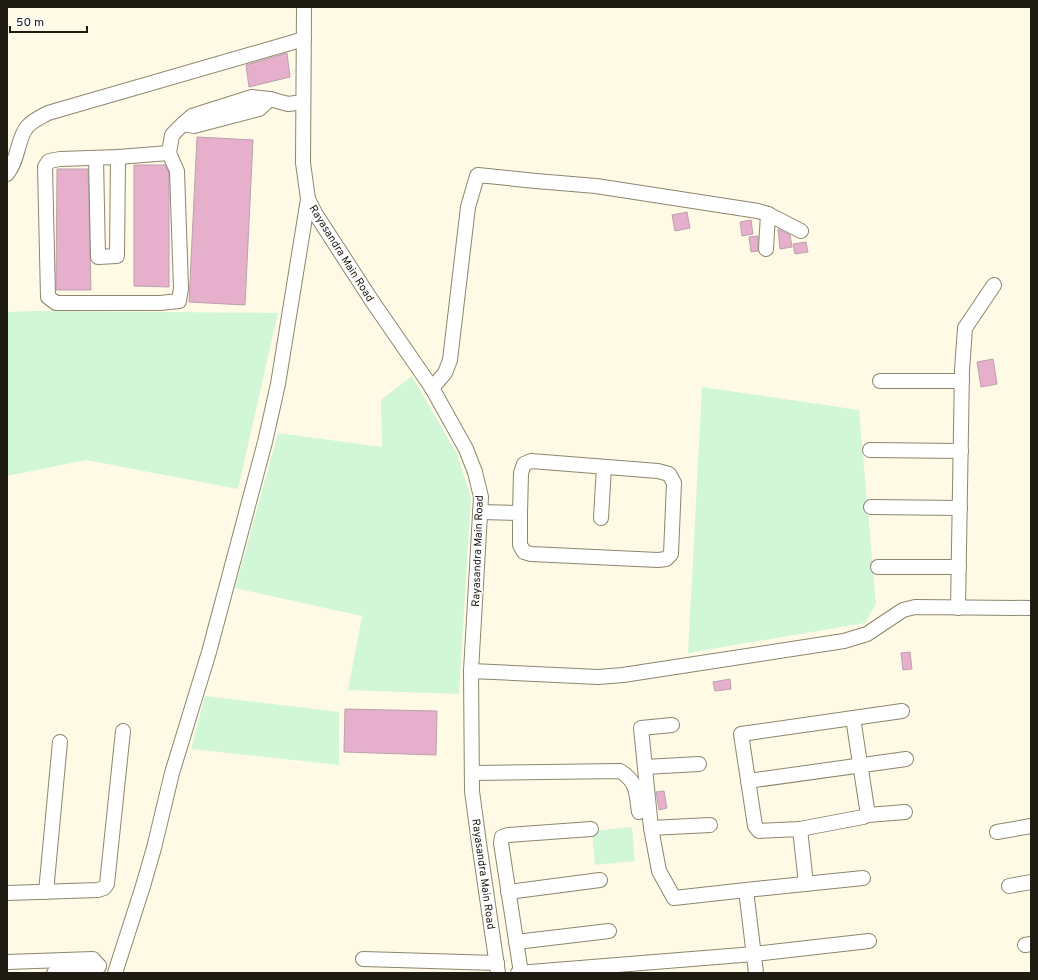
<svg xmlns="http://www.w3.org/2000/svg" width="1038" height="980" viewBox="0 0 1038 980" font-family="Overpass,sans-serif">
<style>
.green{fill:#d2f7d8}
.building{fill:#e6afcc;stroke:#bba1ae}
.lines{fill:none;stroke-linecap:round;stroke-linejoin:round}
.minor-casing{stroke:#8c866f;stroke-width:16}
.minor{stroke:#fff;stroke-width:14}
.labels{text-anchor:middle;stroke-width:3;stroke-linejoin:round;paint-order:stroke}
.street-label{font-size:11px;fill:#1d1b12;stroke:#fff}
</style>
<rect width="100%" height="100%" fill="#fffae5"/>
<!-- green -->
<g class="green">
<path d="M33,311L278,313L238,489L86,460L7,476V312Z"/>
<path d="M412,376L457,454L471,497L459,694L348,690L362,616L235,588L278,433L382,447L381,400Z"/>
<path d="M702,387L859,410L876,604L865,623L688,653Z"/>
<path d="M205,696L339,712V765L191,749Z"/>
<path d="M632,827L635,861L595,865L592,831Z"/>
</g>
<!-- building -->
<g class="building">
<path d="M287,53L290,77L249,87L246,65Z"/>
<path d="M197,137L253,140L245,305L189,302Z"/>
<path d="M134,165H165L169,173V287L134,286Z"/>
<path d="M57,169H88L91,290H56Z"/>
<path d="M687,212L690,228L675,231L672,215Z"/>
<path d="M751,220L753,234L742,236L740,222Z"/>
<path d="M778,229L790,235L792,247L780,249Z"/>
<path d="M758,236V251L751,252L749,237Z"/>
<path d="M806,242L808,252L795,254L793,244Z"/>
<path d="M993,359L997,384L981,387L977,362Z"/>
<path d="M910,652L912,669L903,670L901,653Z"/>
<path d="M730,679L731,689L715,691L713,682Z"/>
<path d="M345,709L437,711L436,755L344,752Z"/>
<path d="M664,791L667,808L659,810L656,792Z"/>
</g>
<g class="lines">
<!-- minor casing -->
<g class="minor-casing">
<g id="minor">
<path d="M304,7L303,163L308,199L315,213L372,301L432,388L466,449L475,472L481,497L471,671L472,791L478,836L498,973"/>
<path d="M183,124L192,116L252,97L270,99L288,104L303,102"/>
<path d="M169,153L118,157L60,159L49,161L45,167L48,297L56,303H160L179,301L181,288L177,171L169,153L172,135L183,124L194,126L259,109L270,99"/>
<path d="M96,158L98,257L117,256L118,157"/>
<path d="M7,174C19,159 17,139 27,127C33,120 41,117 48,113L304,39"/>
<path d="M768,214L801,231"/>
<path d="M880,381H962"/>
<path d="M432,388L445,373L450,360L468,207L477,176L478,175L536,181L596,186L758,211L768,214L766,249"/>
<path d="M870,450L961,451"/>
<path d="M871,507L960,508"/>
<path d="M480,512L520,513L521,473L524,464L531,461L658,471L669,474L674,483L671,554L666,559L658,560L531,554L524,552L520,545V513"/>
<path d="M601,518L604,467"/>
<path d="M878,567H959"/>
<path d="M958,608L962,370L965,328L994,285"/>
<path d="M471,671L598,677L623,675L844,641L867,634L903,610L915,607L1031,608"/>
<path d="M672,725L641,728L651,828L659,871L674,898L746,890L863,878"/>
<path d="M645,767L699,764"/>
<path d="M472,773L620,771C638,782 636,793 639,812"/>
<path d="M748,781L906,759"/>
<path d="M868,815L905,812"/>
<path d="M651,828L710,825"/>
<path d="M800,829L863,817L868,815L853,718"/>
<path d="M997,832L1031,826"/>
<path d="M806,884L800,829L759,831L755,826L741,734L902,711"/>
<path d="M1009,886L1031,882"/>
<path d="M746,890L756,973"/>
<path d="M46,892L60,742"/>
<path d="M508,892L600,880"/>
<path d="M7,893L98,890L104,888L107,884L123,731"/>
<path d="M516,942L609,931"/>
<path d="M1025,945L1031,944"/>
<path d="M363,959L497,963"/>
<path d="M7,962L93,959L99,966"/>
<path d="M54,973L94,972L99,966"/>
<path d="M115,973L143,886L154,848L172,773L209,652L265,442L278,384L308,199"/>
<path d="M518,973L754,954L869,941"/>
<path d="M521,973L501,843L502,837L508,835L591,829"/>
</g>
</g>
<!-- minor -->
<use href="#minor" class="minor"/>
</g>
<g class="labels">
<!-- street labels -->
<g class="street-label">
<text transform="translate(342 253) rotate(58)" y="4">Rayasandra Main Road</text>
<text transform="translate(477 551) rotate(-88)" y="4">Rayasandra Main Road</text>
<text transform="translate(484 874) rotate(82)" y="4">Rayasandra Main Road</text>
</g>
</g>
<!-- border -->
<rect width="1038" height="980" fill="none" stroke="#1d1b12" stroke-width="16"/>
<!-- scale -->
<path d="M10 26v6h77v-6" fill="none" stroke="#1d1b12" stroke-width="2"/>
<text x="16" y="26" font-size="12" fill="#1d1b12" stroke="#ffffff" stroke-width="3" paint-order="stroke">50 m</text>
</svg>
